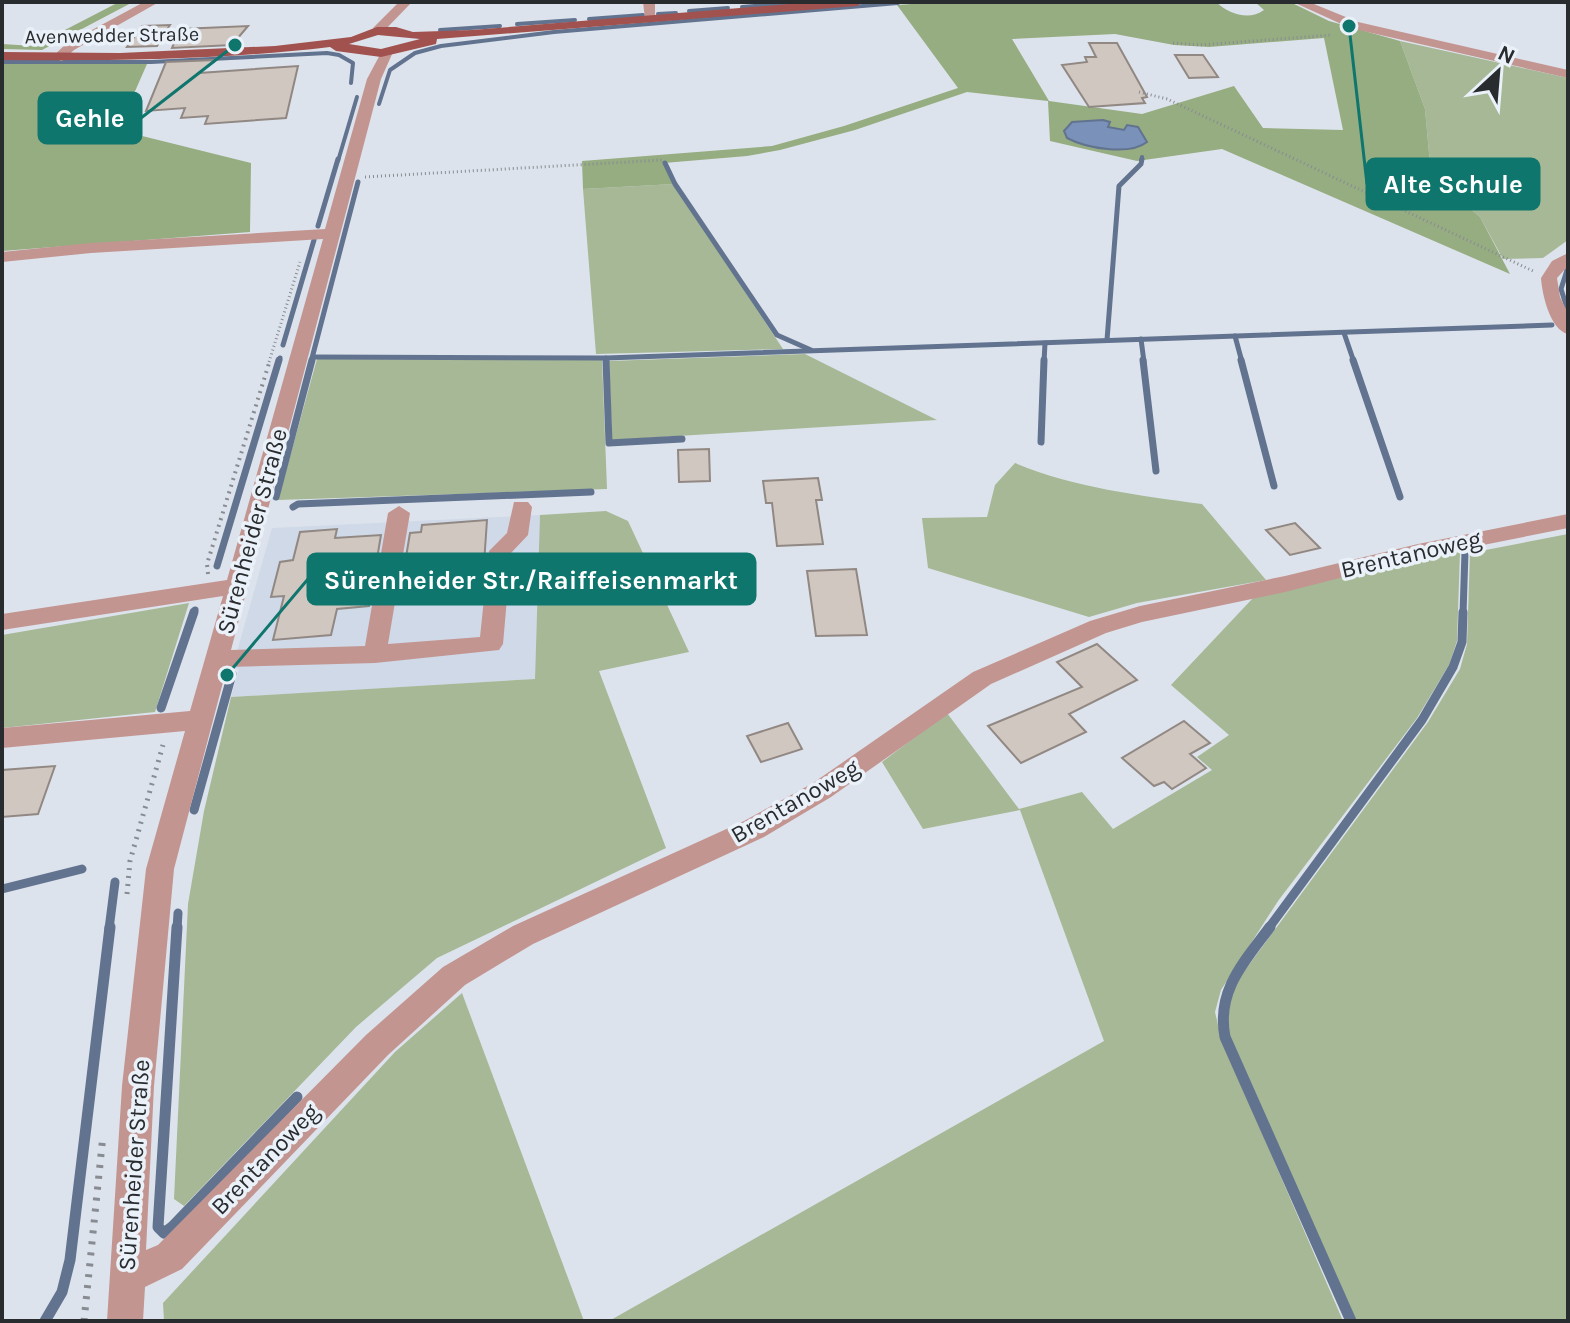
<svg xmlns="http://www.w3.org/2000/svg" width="1570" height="1323" viewBox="0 0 1570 1323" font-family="Karla,sans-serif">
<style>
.built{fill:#cfd9e8}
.green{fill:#a6b896}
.forest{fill:#96ac81;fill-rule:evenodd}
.water{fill:#7a91b9;stroke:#627390;stroke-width:2}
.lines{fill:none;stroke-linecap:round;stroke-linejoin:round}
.stream-far4{stroke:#627390;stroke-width:4}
.stream-far3{stroke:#627390;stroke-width:5}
.stream-far2{stroke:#627390;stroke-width:7}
.stream-far1{stroke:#627390;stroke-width:9}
.stream{stroke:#627390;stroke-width:11}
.building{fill:#d1c7c1;stroke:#918883;stroke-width:2}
.path-far3{stroke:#888c92;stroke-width:3;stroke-dasharray:1 3;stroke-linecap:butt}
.path-far2{stroke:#888c92;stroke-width:4;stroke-dasharray:2 5;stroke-linecap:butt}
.path-far1{stroke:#888c92;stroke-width:5;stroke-dasharray:2 6;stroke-linecap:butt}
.path{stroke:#888c92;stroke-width:7;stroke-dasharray:3 8;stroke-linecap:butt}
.minor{fill:#c39591;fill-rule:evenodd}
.major{fill:#a2524e;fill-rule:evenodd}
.labels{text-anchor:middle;stroke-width:7;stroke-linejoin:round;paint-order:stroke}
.far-street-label{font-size:20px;fill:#292c2f;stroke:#eaf1f9}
.street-label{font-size:24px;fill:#292c2f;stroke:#eaf1f9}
.leader{fill:none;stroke:#0f766e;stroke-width:3}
.callout-dot{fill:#0f766e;stroke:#eaf1f9;stroke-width:3}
.callout{fill:#0f766e;stroke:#0f766e;stroke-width:3}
.callout-label{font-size:26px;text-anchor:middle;font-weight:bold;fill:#fff}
</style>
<rect width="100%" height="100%" fill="#dde3ec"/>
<!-- built -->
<path class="built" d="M540,515L535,679L231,697L239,669H232L272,528Z"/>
<!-- green -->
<g class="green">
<path d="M1400,41L1568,78V240L1543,258L1503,259L1480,217L1431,175L1425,109Z"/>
<path d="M674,184L783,349L596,354L583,189Z"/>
<path d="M805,354L937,420L612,440L609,361Z"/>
<path d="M317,359L602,360L607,489L278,500Z"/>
<path d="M1015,463C1075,488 1138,495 1202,504L1266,580L1137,603L1089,617L928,568L922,518L987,517L995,485Z"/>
<path d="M606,511L628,521L689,652L599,671L666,848L437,958L356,1027L184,1206L174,1199L188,904L204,811L231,697L535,679L540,515Z"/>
<path d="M1568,534V1321H1356L1230,1038L1223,1014L1240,977L1428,722L1460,669L1467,644L1470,553Z"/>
<path d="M1460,552L1457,641L1449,665L1417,718L1278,901L1221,990L1215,1012L1221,1038L1343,1321H609L1104,1041L1020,810L923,829L882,762L947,713L1019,809L1082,792L1113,829L1212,770L1197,757L1229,735L1171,685L1253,598L1424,555Z"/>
<path d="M189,603L155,712L2,728V635Z"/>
<path d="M462,993L584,1321H164L163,1303L395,1052Z"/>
</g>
<!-- forest -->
<g class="forest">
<path d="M119,2H133L42,50L2,49V44L34,46Z"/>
<path d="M940,2H1216C1229,14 1249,21 1264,10L1255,2H1290L1329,21L1400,41L1425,109L1431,175L1480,217L1510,274L1222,149L1137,161L1050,141L1048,101L967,92L855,130L780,150L747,156L664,163L674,184L583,189L582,161L772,146L844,126L958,88L897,5ZM1115,34L1174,45L1209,47L1324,38L1343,130L1263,128L1234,86L1142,114L1049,101L1012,39Z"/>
<path d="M2,64H147L118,130L251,163L250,232L2,251Z"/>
</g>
<!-- water -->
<path class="water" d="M1103,120L1110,122L1108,127L1124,130L1127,125L1138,127L1147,142C1129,156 1086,148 1067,138L1064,131L1072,122Z"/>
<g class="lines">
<!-- stream-far4 -->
<g class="stream-far4">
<path d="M742,7L808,2"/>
<path d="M689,11L728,8"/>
<path d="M658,14L676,13"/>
<path d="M589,19L643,15"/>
<path d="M517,24L575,20"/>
<path d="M440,30L500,26"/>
<path d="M2,62H151L327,53L339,55L353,63L351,83"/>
<path d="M379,104L390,70L415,53L441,46L554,32L898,3"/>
<path d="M338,161L357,97"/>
<path d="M1141,161L1142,157"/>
</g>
<!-- stream-far3 -->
<g class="stream-far3">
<path d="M665,163L675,184L777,335L811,350"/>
<path d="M318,226L338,159"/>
<path d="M1568,267L1561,289L1568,311"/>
<path d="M1344,333L1354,362"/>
<path d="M1235,336L1242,362"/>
<path d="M1141,339L1144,362"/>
<path d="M1107,340L1119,186L1141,164L1142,159"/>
<path d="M283,345L314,240"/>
<path d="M314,357L606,358L1552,325"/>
<path d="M606,358V362"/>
<path d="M279,362L280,358"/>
<path d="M311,362L358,182"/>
<path d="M1044,362L1045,343"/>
</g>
<!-- stream-far2 -->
<g class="stream-far2">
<path d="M606,360L609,443L682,439"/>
<path d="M1143,360L1156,471"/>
<path d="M1241,360L1274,486"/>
<path d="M1353,360L1400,497"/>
<path d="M1041,442L1044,360"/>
<path d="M276,497L312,360"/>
<path d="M293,507L298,504L591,492"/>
<path d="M217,566L279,360"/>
<path d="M194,614L195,610"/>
<path d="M1463,614L1465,552"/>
</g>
<!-- stream-far1 -->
<g class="stream-far1">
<path d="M161,708L194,612"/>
<path d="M194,810L232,674"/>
<path d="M2,889L82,869"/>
<path d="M109,929L115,882"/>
<path d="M177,929L178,913"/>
<path d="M1268,929L1422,720L1453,667L1462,642L1463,612"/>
</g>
<!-- stream -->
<g class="stream">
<path d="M177,927L158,1227L164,1233L172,1227L297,1097"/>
<path d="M1270,927C1244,962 1216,991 1225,1037L1351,1321"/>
<path d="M45,1321L62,1292L70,1260L110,927"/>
</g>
</g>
<!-- building -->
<g class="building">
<path d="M170,25L157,46L127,47L142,26Z"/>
<path d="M248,26L232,45L172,48L180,29Z"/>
<path d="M1089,43H1117L1147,97L1142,98L1145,103L1089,107L1062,65L1087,62L1085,57H1096Z"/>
<path d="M1175,55H1203L1218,77L1189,78Z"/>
<path d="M216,60L199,73L298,66L286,118L205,124L208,116L181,118L185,108L146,111L166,62Z"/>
<path d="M709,449L710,481L679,482L678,450Z"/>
<path d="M818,478L822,500H816L823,544L777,546L772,503H766L763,481Z"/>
<path d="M487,520L482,593L399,599L410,533L421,532L422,525Z"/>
<path d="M1295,523L1320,548L1290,555L1266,530Z"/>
<path d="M337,529L335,538L381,535L369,606L337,609L331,635L273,640L284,596L271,597L280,562L293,560L300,532Z"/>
<path d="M856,569L867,635L816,636L807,571Z"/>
<path d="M1097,644L1137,680L1069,714L1086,732L1021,763L988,726L1082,687L1057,662Z"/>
<path d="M1184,721L1210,743L1190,754L1206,768L1172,789L1164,782L1154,786L1122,758Z"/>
<path d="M788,723L802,749L761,762L747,736Z"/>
<path d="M55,766L38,814L2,817V770Z"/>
</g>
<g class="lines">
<!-- path-far3 -->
<g class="path-far3">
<path d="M1557,2L1568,3"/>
<path d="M1173,43L1200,45L1332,35"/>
<path d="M1139,92L1167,99L1533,271"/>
<path d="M365,177L663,160"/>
<path d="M269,362L300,262"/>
</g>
<!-- path-far2 -->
<path class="path-far2" d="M208,574L207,564L270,360"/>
<!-- path-far1 -->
<path class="path-far1" d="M127,894L130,861L163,745"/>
<!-- path -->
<path class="path" d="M84,1321L103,1135"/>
<!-- minor -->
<g class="minor">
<path d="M144,2H159L74,50L62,61L51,58L66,44Z"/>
<path d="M399,2H412L381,34H373V28Z"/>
<path d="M643,2H655V22L645,19Z"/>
<path d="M1293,2H1309L1358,22L1568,70V78L1350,28Z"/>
<path d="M383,49L393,52L381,79L231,650L365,646L388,513L399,506L410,513L388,644L480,637L489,551L507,533L514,502H528L532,507L528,535L511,553L503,644L499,650L375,663L227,667L174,869L154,1086L146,1250L158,1245L366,1035L443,967L513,926L744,821L813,783L973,672L1090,621L1140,606L1285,576L1418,544L1568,514V528L1418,558L1285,592L1142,622L1106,633L991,684L831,797L764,837L533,944L465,985L388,1055L182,1269L145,1287L143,1321H107L122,1086L146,869L185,731L2,748V728L190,711L223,596L2,630V614L227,580L323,239L91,253L2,262V252L91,243L325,229L367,79Z"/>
<path d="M1568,253V266L1557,278L1560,297L1568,313V334C1550,330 1542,294 1541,278L1552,261Z"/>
</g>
<!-- major -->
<path class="major" d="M814,2H863L857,6L437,39L436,44L381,57L336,51L330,47C221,60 112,61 2,60V52L120,53L275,46L351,37L377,27H396L413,32L472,30ZM378,35L420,39L381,49L349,44Z"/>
</g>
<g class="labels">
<!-- far-street labels -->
<g class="far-street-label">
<text transform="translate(112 35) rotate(-1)" y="7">Avenwedder Straße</text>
</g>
<!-- street labels -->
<g class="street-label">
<text transform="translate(252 531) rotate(-75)" y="8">Sürenheider Straße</text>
<text transform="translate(1411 554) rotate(-13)" y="8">Brentanoweg</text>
<text transform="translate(795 801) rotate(-30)" y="8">Brentanoweg</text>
<text transform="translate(265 1159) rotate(-46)" y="8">Brentanoweg</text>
<text transform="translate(134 1165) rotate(-86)" y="8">Sürenheider Straße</text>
</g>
</g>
<!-- callouts -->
<path class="leader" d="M235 45L141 118M1349 26L1367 184M227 675L308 579"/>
<g class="callout-dot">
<circle cx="235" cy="45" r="8"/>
<circle cx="1349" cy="26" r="8"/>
<circle cx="227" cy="675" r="8"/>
</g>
<g class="callout">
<rect x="39" y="93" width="102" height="50" rx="8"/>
<rect x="1367" y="159" width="172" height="50" rx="8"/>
<rect x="308" y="554" width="447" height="50" rx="8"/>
</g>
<g class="callout-label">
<text x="90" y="127">Gehle</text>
<text x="1453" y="193">Alte Schule</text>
<text x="531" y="589">Sürenheider Str./Raiffeisenmarkt</text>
</g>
<!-- border -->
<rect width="1570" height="1323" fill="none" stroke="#292c2f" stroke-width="8"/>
<!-- north arrow -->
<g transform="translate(1498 72) rotate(26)" stroke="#eaf1f9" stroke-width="6" paint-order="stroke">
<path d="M0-6L14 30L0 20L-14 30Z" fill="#292c2f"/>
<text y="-12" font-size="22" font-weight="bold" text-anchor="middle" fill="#292c2f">N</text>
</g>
</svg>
